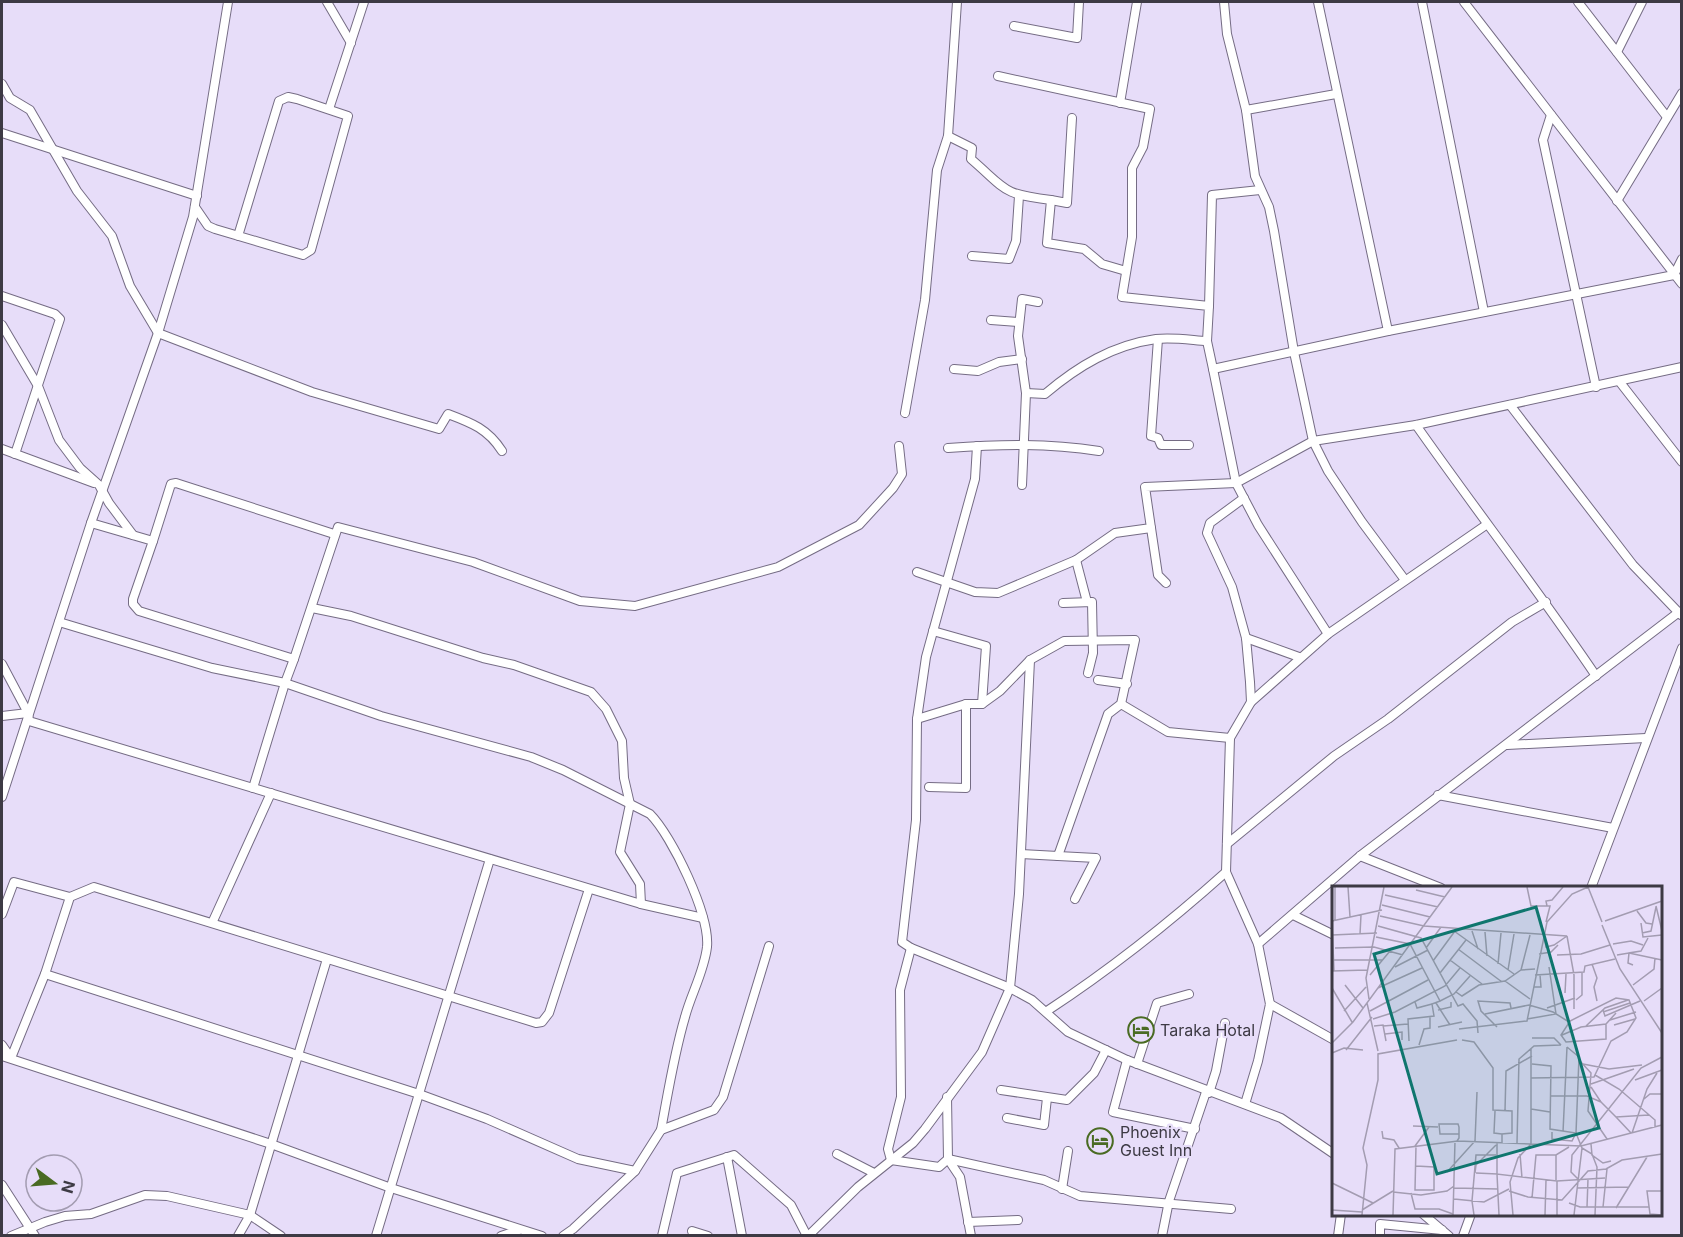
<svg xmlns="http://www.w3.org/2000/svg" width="1683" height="1237" viewBox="0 0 1683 1237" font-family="Inter,sans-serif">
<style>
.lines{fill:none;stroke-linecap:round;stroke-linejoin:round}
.minor-casing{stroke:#756c84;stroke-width:10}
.minor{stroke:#fff;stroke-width:8}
.labels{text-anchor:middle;stroke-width:4.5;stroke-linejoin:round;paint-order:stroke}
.poi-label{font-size:16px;fill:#3d3a44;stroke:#e7ddf9;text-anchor:start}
.inset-road{fill:none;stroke:#a39cb1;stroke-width:1.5}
.view{fill:#0f766e;fill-opacity:0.15;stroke:#0f766e;stroke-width:3}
.inset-edge{fill:none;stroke:#3d3a44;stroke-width:3}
</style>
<rect width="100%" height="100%" fill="#e7ddf9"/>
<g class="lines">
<!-- minor casing -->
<g class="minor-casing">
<g id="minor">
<path d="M327,2L351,43"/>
<path d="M1224,2L1227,34L1246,110L1255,176L1269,207L1274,231L1294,352L1313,441L1328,471L1362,522L1405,580"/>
<path d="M1318,2L1388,331"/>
<path d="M1422,2L1484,312"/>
<path d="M1464,2L1682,284"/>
<path d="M1578,2L1667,117"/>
<path d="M1014,26L1077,38L1079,2"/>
<path d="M1617,52L1642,2"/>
<path d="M998,76L1150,109L1143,147L1132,168V237L1122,297L1209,306L1207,341L1213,369L1388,331L1674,275L1682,259"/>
<path d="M2,84L10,98L30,110L77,191L112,236L130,286L158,333L312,392L439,429L448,414C472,423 488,429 502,451"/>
<path d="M1120,103L1137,2"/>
<path d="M329,109L364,2"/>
<path d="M1246,110L1336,94"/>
<path d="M1551,115L1543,140L1596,387"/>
<path d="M2,133L197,196"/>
<path d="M948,136L972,148L971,159C1007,190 1001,194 1051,200L1047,243L1084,249L1102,264L1126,271"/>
<path d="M1051,200L1067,203L1072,118"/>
<path d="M1617,201L1682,93"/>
<path d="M195,207L208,226L215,229L303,255L311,250L348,116L297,99L288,97L279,101L238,236"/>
<path d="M972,256L1009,259L1016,241L1019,196"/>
<path d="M2,296L55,314L60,319L15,454"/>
<path d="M1209,306L1212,195L1260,190"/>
<path d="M991,320L1018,322"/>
<path d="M2,325L38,386L59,440L80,468L99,485L109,503L133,535"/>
<path d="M1158,339L1151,436L1158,438L1161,445H1189"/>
<path d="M954,369L978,371L999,362L1022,359"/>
<path d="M1213,369L1236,483L1258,525L1328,634"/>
<path d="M1619,381L1682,462"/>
<path d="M1026,393L1045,394C1078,366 1113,345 1156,339C1172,337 1191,340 1207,341"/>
<path d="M1510,405L1633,565L1681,615"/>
<path d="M905,413L925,300L937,170L948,136L957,2"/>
<path d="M1416,425C1475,509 1538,590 1596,676"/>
<path d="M977,446L975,479L926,657L917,719L916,820L902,942L911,948L1010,988L1032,1000L1068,1032L1127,1060L1281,1118L1334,1154"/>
<path d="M948,448C1000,444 1048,443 1099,451"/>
<path d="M2,449L94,483"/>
<path d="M1022,485L1026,393L1018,336L1022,299L1038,302"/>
<path d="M1244,498L1210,523L1207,533L1232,587L1246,638L1250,682L1251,702L1230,738L1226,872L1258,944L1270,1004L1258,1061L1245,1104"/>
<path d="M91,523L153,541L133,599V604L139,611L294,659L338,527L473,562L580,601L635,606L778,567L859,525L893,488L902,474L899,446"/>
<path d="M1151,528L1158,575L1166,583"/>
<path d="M153,541L171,484L176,483L334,534"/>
<path d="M1076,560L1087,602"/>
<path d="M917,572L975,592L998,593L1076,560L1115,533L1151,528L1145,487L1236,483L1313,441L1416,425L1682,367"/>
<path d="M1063,603L1092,602L1093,653L1088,673"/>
<path d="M312,608L351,616L483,658L514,665L591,692L606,709L622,741L624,778L630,804L620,852L640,884L641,904"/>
<path d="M59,622L212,668L285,683L381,716L531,757L563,770L650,814C672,836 710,915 707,947C704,972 691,994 685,1017C674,1054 668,1093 661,1130"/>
<path d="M933,631L986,646L982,704"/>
<path d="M1246,638L1299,657"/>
<path d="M2,664L28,713L29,721L641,904L703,918"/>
<path d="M1098,680L1127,684"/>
<path d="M1251,702L1328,634L1486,525"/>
<path d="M1121,704L1168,732L1230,738"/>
<path d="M2,716L28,713"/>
<path d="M917,719L966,704H982L1000,691L1030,660L1064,641L1135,640L1121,704L1108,714L1058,856L1021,854"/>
<path d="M1507,745L1646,738"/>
<path d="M929,787L966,788V704"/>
<path d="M253,788L285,683L294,659"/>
<path d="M1438,795L1613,828"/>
<path d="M2,797L91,523L158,333L193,217L228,2"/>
<path d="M1227,844L1334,756L1388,719L1512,622L1546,602"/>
<path d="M1058,856L1096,858L1075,899"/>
<path d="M1360,856L1441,888"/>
<path d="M1591,888L1682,648"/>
<path d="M2,914L14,882L70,897"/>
<path d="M1293,915L1334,935"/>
<path d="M213,921L271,793"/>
<path d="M1258,944L1360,856L1679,612"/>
<path d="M911,948L900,990L901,1097L888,1149L891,1160L939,1167L948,1159L1044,1180L1080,1196L1231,1209"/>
<path d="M45,974L419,1094L487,1119L578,1159L635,1171L661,1130L714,1110L723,1097L769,946"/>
<path d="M1270,1004L1334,1040"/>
<path d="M1047,1011C1111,969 1169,923 1226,872"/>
<path d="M2,1045L11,1058"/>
<path d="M2,1056L271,1144L391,1188L542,1236"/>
<path d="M11,1058L45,974L70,897L94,887L536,1023L542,1022L549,1013L589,889"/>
<path d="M1127,1060L1113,1112L1195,1129"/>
<path d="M1137,1064L1157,1003L1189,994"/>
<path d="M1001,1090L1067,1100L1094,1073L1106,1050"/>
<path d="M1209,1093L1216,1071L1225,1023"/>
<path d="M947,1097L948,1159L960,1177L971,1236"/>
<path d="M1007,1118L1044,1125L1047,1098"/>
<path d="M837,1154L874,1173"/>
<path d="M727,1157L742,1236"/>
<path d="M2,1185L35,1236"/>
<path d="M1062,1189L1068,1151"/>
<path d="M1423,1214L1449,1236"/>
<path d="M968,1222L1018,1220"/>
<path d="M692,1231L708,1236"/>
<path d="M11,1236L45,1222L65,1216L91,1214L145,1195L167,1196L250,1215L281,1236"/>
<path d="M238,1236L250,1215L327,959"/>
<path d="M376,1236L490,859"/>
<path d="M501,1236L519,1230"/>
<path d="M563,1236L573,1229L635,1171"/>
<path d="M662,1236L677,1173L734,1155L791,1205L807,1236"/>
<path d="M808,1236L858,1187L913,1143L925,1129L982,1052L1010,988L1019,894L1030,660"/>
<path d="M1162,1236L1169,1201L1206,1092"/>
<path d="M1338,1236L1341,1214"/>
<path d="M1380,1236V1224L1442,1230"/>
<path d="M1463,1236L1471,1214"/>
</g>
</g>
<!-- minor -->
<use href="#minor" class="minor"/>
</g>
<!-- icons -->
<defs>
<g id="hotel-ring" transform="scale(1.35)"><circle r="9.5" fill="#e7ddf9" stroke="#4a6b23" stroke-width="1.5"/><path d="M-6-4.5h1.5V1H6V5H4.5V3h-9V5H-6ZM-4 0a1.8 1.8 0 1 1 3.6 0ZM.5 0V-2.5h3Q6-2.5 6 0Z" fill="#4a6b23"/></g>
</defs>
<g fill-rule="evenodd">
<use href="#hotel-ring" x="1141" y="1030"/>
<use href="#hotel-ring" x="1100" y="1141"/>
</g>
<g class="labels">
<!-- poi labels -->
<g class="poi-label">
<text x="1160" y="1036">Taraka Hotal</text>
<text x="1120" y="1138">Phoenix<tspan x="1120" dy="18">Guest Inn</tspan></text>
</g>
</g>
<!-- overview -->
<g transform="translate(1332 886)">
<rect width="330" height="330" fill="#e7ddf9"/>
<path class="inset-road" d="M16,1L18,31M195,1L199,20H218L214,36M256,1L270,36M84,4L113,11M53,9L106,21M50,19L98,31M215,20L214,15L220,14L231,1M324,20L330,45M305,25L314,37L320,38M48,30L92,40L235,50M3,34V1M0,35L50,24M273,35L330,15M0,36L2,85M309,37L311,51L330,49M270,39L288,83L330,147M46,40L89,52L126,120L131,118L145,135L146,147M122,45L182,88M140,45L146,63M153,46L155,70M310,47L319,45L324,21M28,48L29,29M0,49L45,47M235,50L242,89V123M44,51L78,58L108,115L100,118L102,130L76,133L77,155M213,55L214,61L222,59L235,50M281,58L299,55L311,59M3,62L42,61L71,69M94,62L109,41M126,63L170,96M207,68L219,66L226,59M225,69L249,68L278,59M285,69L297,67L330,74M2,74H51M118,74L150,98M101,75L123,45M166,78L169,47M260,78L265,92L262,101L265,115M301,79L296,77L297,67L309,65L316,52M63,81L96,64M176,84L182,48M189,84L198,49M0,85L35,84M108,87L134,54M38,89L58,65M203,89L252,86L253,80L283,73M173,95L198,113M13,99L31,122M301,99L322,83L323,72M202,101H209L208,89M0,102L20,136M46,102L90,82M124,106L130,110L147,99L173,95L189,84L203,83M233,107L234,88M37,113L34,92L52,1M244,114L250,109V87M108,115L122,108L138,90M312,115L330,102M83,116L85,122L100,118M35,117L46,165M104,117L118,139M215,122L243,112M106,124L119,121V116M271,124L273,130L308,115M12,125L34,101M38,125L96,94M271,126L298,117M153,128L197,119L221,126L237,136M41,133L63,126L113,100L128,82M195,133L224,128L217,81M278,134L304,126M282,139L303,133M42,140L51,139L54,155M51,140L76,138M254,140L273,122L296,114M106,141L130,136M165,141L149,125L146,115L178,117L179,122M127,143L195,135L215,36L240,8L256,1M53,148L70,146V154M230,149L249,141L274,138L284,127M200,152H222L229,159M130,154L142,156L161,182V224L180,225V247L170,248V257M0,157L21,136L120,1M87,159L92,143L98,142V130M235,161L247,171L244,247L250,262L242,329M14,164L40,131M0,167L12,162L31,164M248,175L259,187L256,225L275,253M200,178L219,180L218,243L244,247L240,255L220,253V246M251,178L277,183L310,179M263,189L287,203L323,234V241M199,192L262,191L279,155L295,146L304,132L297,114L284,112L238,135L229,149L234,156L274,153V138M303,194L330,184M259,198L302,183M219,210H255L269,216L259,201M312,213L318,208H329M269,216L284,231L317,229M199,223L218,226M163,225L162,247L170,248M173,225L174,185L200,170M284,231L299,247M81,240L106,241M50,245L51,252L62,254L67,262M231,246L235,161M300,247L315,203L325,187M125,255L127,252V241L126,238H107L108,248H127M185,257L187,173L202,160L229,159M259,258L260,269L271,277L279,275M83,260L97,241M250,262L260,268L265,281L263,329M188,268L190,292M84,280L102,281V304H83L84,260M115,286L143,255L145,206M143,287L144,279L164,259M144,287L165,288V256M224,294V269M247,294L239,286L240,269L309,182L330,171M225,295V329M0,297L41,317M122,302L166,303M245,302L297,301M177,305L196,311L230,314L256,285L274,283L290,274L330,268M330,305H315L318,328L330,329M61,306L89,309L115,305L122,300M79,307L83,323H107L121,328M200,312L204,269H224L237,261M122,313L152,316L177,303M237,317L248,321H317M255,321L256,293M271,321L275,283M284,322L315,271M0,324L30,326M30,324L61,305M30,329L35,279L31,262L46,194V168L125,154M61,329L63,263L126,255L249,260L330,239M121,329L123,255M142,329L140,315L144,269H164M167,329L165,288L225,295L273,292M181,329L178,296L186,272L199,258V162M213,329L214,294"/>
<path class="view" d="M204,21L267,242L105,288L42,68Z"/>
<rect width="330" height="330" class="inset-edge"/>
</g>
<!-- border -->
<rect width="1683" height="1237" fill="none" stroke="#3d3a44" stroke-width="6"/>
<!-- north arrow -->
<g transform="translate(54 1183) rotate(106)"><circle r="28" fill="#e7ddf9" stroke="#a39cb1" stroke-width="1.5"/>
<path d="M0-4.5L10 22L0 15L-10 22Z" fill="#4a6b23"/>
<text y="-9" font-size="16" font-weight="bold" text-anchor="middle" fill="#3d3a44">N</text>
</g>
</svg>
